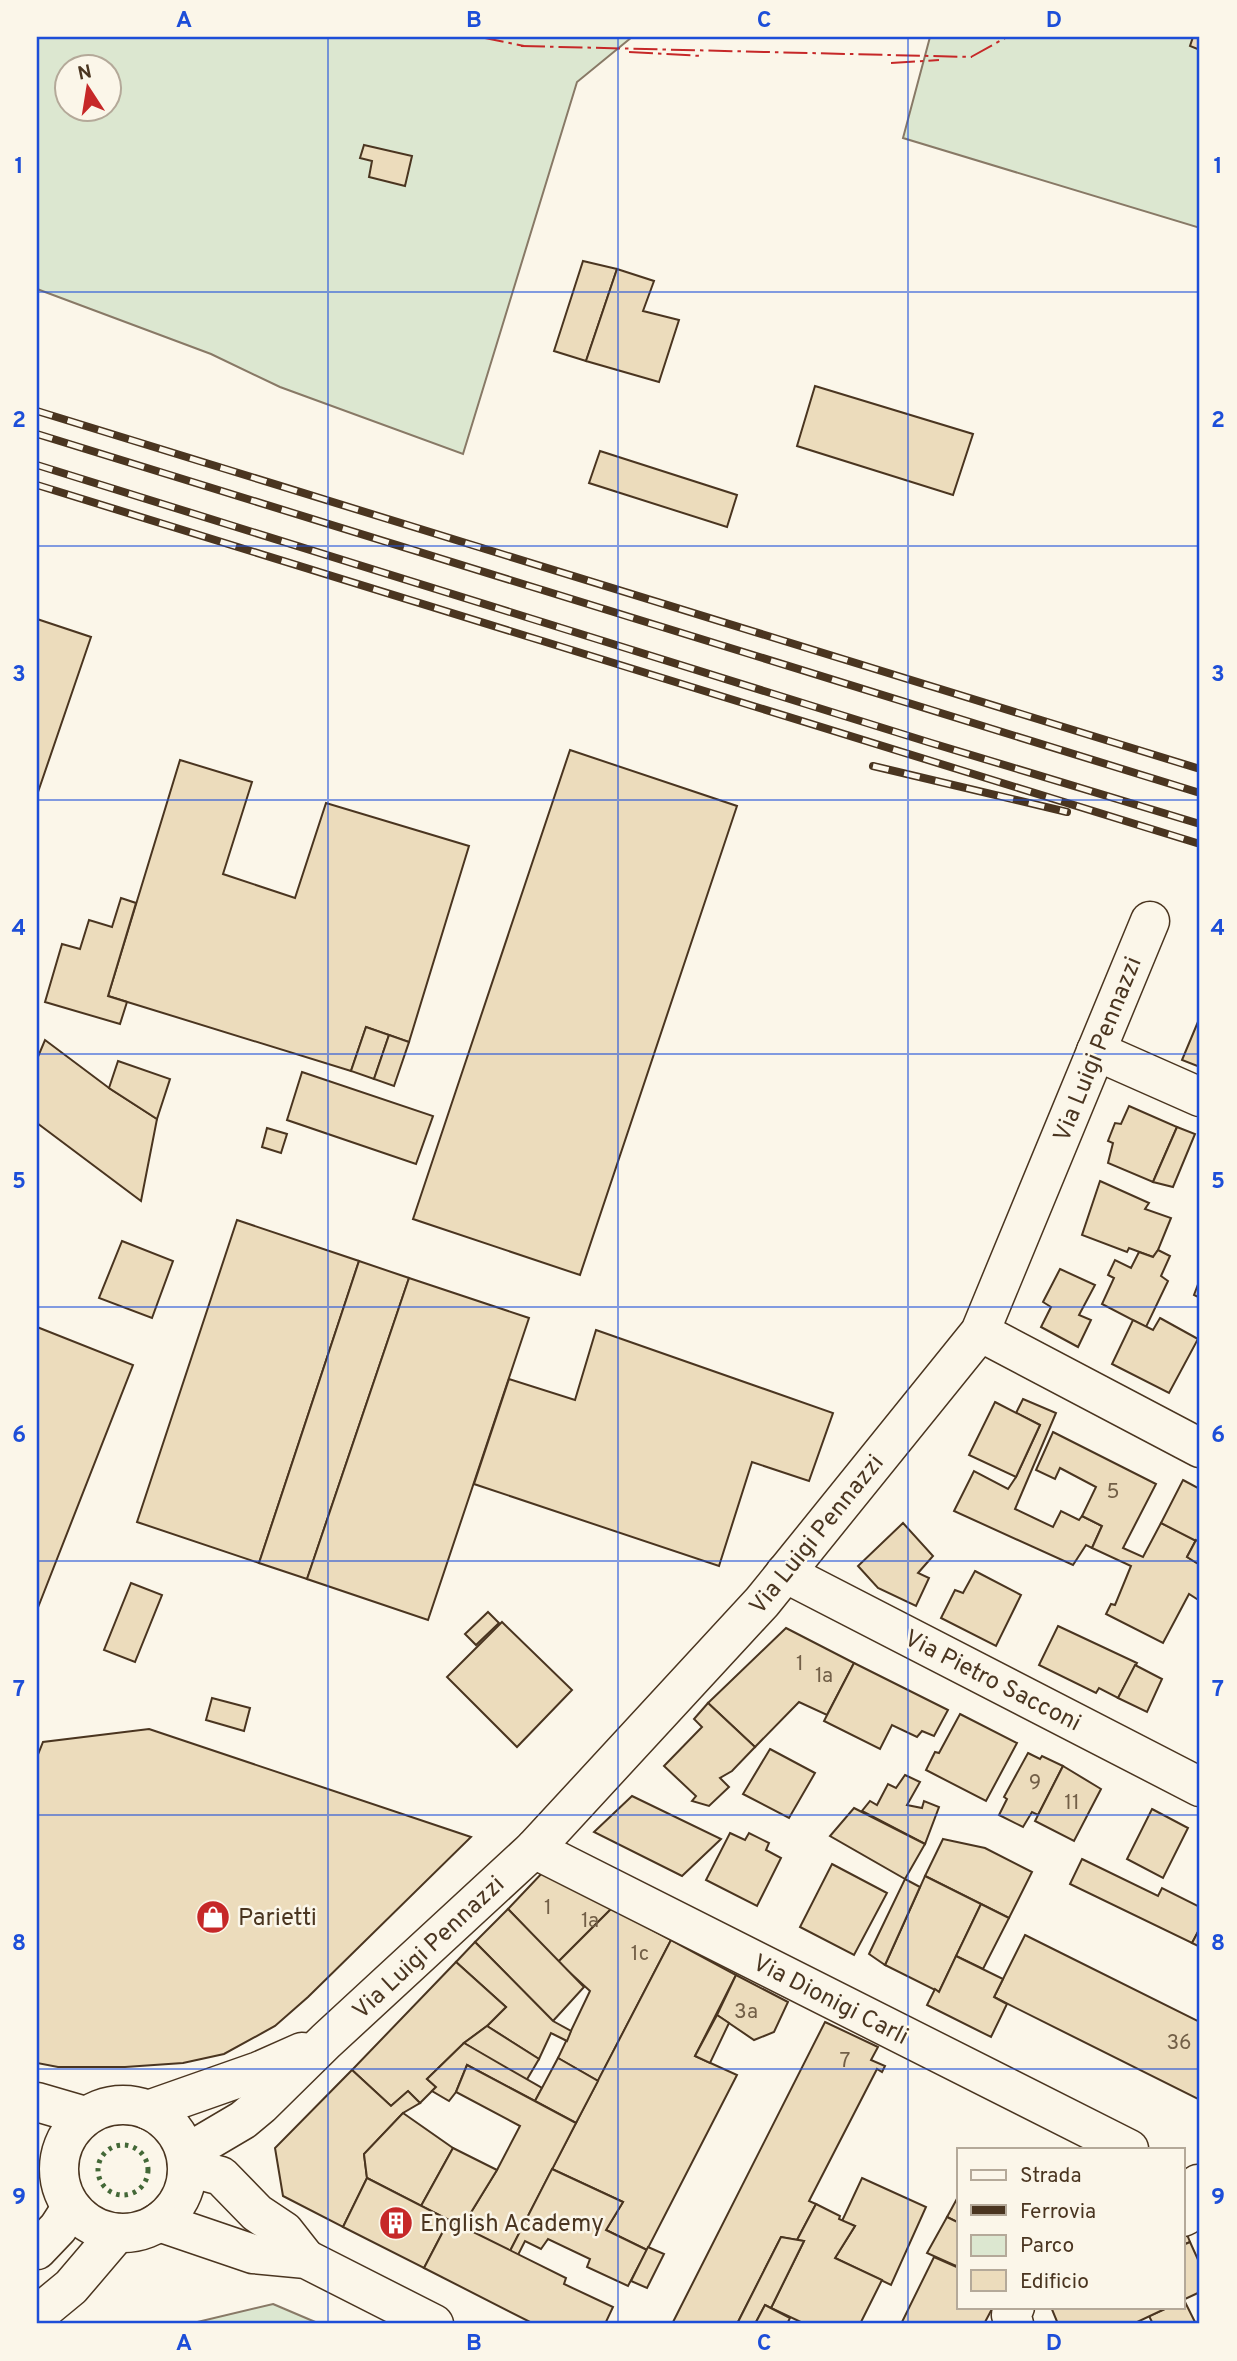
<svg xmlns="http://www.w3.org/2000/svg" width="1237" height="2361" viewBox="0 0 1237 2361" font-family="Overpass,sans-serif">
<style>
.green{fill:#dce7d0;stroke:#887966;stroke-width:2;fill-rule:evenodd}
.building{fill:#ecdcbc;stroke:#4a3520;stroke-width:2}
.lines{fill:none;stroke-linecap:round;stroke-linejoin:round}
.minor-casing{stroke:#4a3520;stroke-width:41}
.major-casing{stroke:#4a3520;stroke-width:41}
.minor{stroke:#fbf6e9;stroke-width:38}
.major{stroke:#fbf6e9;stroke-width:38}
.rail-casing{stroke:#4a3520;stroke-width:8}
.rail{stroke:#fbf6e9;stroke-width:5;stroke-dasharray:16;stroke-linecap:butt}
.hedge{stroke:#436837;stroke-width:5;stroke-dasharray:3.5 5;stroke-linecap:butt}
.power{stroke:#c62828;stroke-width:2;stroke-dasharray:24 5 3.5 5;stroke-linecap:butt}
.grid{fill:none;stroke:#1d4ed8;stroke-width:2;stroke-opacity:0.55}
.labels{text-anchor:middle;stroke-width:5;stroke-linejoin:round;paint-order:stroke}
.number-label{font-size:21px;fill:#725f47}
.street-label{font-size:24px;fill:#4a3520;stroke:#fbf6e9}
.poi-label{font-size:24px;fill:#4a3520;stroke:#fbf6e9;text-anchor:start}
.neatline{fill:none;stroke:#1d4ed8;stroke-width:2.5}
.grid-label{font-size:23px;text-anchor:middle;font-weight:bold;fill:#1d4ed8}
</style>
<rect width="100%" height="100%" fill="#fbf6e9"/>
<!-- green -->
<g class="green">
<path d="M37,37H632L577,82L463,454L280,387L211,354L37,289ZM66,66H108V108H66Z"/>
<path d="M930,37H1200V228L903,138Z"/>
<path d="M273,2304L320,2324H189Z"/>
</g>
<!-- building -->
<g class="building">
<path d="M1193,37H1200V50L1190,46Z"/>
<path d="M364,145L412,156L405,186L369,177L372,161L360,158Z"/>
<path d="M583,261L617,269L586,361L554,351Z"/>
<path d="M617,269L654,281L643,311L679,320L659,382L586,361Z"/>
<path d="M815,386L973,434L953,495L797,446Z"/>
<path d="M600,451L737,495L727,527L589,483Z"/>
<path d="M37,619L91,637L37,795Z"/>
<path d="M570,750L737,806L580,1275L413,1219Z"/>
<path d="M180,760L252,782L223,874L295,898L326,803L469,846L409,1042L366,1027L351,1071L108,996Z"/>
<path d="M121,898L136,903L108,996L127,1002L120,1024L45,1002L62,944L80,949L89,920L112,927Z"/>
<path d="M1200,1017V1067L1182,1060Z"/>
<path d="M366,1027L389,1035L374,1079L351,1071Z"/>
<path d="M389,1035L409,1042L394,1086L374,1079Z"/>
<path d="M45,1040L109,1088L157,1119L141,1201L37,1123V1059Z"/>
<path d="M118,1061L170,1079L157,1119L109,1088Z"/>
<path d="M302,1072L433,1116L416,1164L287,1120Z"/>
<path d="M1129,1106L1177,1127L1153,1182L1108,1163L1113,1143L1108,1141L1115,1123L1121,1124Z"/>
<path d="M1177,1127L1195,1134L1173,1187L1153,1182Z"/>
<path d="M267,1128L287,1134L281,1153L262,1147Z"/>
<path d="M1100,1181L1149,1203L1145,1209L1171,1218L1158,1250L1153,1257L1129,1248L1127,1252L1082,1235Z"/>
<path d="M237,1220L359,1261L259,1563L137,1522Z"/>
<path d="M122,1241L173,1261L152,1318L99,1298Z"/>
<path d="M1158,1250L1170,1256L1161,1276L1168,1281L1146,1327L1102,1304L1114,1278L1108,1275L1115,1260L1131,1268L1139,1252L1153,1257Z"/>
<path d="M359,1261L409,1278L307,1579L259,1563Z"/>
<path d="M1060,1269L1095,1285L1079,1315L1091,1320L1078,1347L1041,1327L1051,1307L1043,1302Z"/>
<path d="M409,1278L529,1318L428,1620L307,1579Z"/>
<path d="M1200,1279V1298L1194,1295Z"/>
<path d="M1160,1318L1198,1339L1169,1393L1112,1364L1133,1320L1153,1330Z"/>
<path d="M37,1327L133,1365L37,1610Z"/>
<path d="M596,1330L833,1413L809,1481L752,1462L719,1566L474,1484L509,1379L575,1400Z"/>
<path d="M1023,1399L1056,1413L1015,1509L1053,1527L1061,1511L1079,1520L1082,1516L1102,1526L1092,1548L1086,1545L1073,1565L954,1511L974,1471L1008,1489L1016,1477L1040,1425L1016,1413Z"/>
<path d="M995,1402L1040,1425L1016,1477L969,1455Z"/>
<path d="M1053,1432L1156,1484L1123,1548L1143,1557L1161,1523L1196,1540L1187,1557L1200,1565V1601L1189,1594L1163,1643L1106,1614L1111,1604L1115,1605L1131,1566L1092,1548L1102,1526L1082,1516L1096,1487L1060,1468L1055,1479L1036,1470Z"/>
<path d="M1183,1480L1200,1489V1543L1161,1523Z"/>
<path d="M903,1523L933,1556L918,1573L929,1578L916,1606L878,1588L858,1566Z"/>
<path d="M1196,1540L1200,1543V1565L1187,1557Z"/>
<path d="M975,1571L1021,1595L996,1646L941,1618L955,1590L963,1593Z"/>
<path d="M131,1583L162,1595L135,1662L104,1650Z"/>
<path d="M488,1612L499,1623L476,1645L465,1634Z"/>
<path d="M502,1622L572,1690L517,1747L447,1677Z"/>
<path d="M1058,1626L1137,1663L1118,1698L1099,1688L1096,1693L1039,1665Z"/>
<path d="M786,1628L854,1663L827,1715L799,1702L755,1747L708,1703Z"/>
<path d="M854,1663L948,1710L934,1736L922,1731L917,1737L892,1725L880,1749L824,1721Z"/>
<path d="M1135,1665L1162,1679L1147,1712L1118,1698Z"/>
<path d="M212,1698L250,1708L244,1731L206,1720Z"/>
<path d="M708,1703L755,1747L732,1771L720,1778L729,1787L709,1806L692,1801L696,1796L664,1766L702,1727L694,1719Z"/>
<path d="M960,1714L1017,1743L986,1801L926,1770L935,1752L939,1753Z"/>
<path d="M149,1729L471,1837L308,1997L275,2026L224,2054L183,2063L125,2067H58L37,2063V1757L43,1742Z"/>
<path d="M770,1749L815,1773L789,1818L743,1794Z"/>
<path d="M1028,1753L1040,1759L1042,1756L1063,1766L1038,1815L1032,1812L1023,1827L999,1815L1007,1799L1004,1797Z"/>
<path d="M1063,1766L1101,1789L1074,1841L1035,1821Z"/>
<path d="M905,1775L920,1782L907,1805L922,1808L924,1801L939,1807L925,1844L862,1811L870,1801L877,1805L888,1784L896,1788Z"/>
<path d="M632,1796L721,1839L682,1876L594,1832Z"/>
<path d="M854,1808L925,1844L905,1879L830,1836Z"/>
<path d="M1152,1809L1188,1828L1163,1878L1127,1859Z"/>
<path d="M730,1833L745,1840L749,1833L769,1843L766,1850L781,1858L757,1906L706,1880Z"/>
<path d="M943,1839L985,1848L1032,1872L1009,1918L925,1876Z"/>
<path d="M1082,1859L1158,1896L1162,1888L1200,1907V1928L1192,1943L1070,1884Z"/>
<path d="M832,1864L887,1893L854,1955L800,1927Z"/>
<path d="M544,1871L612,1908L558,1962L508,1909Z"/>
<path d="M925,1876L981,1904L939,1992L885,1965Z"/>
<path d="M905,1879L920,1887L885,1965L869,1954Z"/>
<path d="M981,1904L1009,1918L983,1969L956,1956Z"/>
<path d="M612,1908L671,1940L598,2081L558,2058L590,1991L558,1962Z"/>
<path d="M508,1909L584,1987L553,2021L475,1942Z"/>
<path d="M1200,1928V1947L1192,1943Z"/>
<path d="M1025,1935L1200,2022V2100L994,1997Z"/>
<path d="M671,1940L736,1975L695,2056L737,2075L647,2250L606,2230L623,2202L552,2169Z"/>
<path d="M475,1942L553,2021L571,2031L567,2041L551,2033L539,2059L487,2026L506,2007L456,1962Z"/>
<path d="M956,1956L1003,1979L994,1997L1007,2004L991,2037L927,2005L935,1989L939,1992Z"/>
<path d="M456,1962L506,2007L487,2026L464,2043L427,2079L436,2087L420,2103L408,2091L391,2106L352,2070Z"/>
<path d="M736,1975L788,2002L774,2032L754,2040L717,2015Z"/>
<path d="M717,2015L729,2023L710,2063L695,2056Z"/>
<path d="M825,2022L878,2047L871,2060L885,2066L882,2072L877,2069L809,2201L816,2204L797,2240L781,2237L737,2324H672Z"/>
<path d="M487,2026L539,2059L526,2081L464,2043Z"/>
<path d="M464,2043L542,2088L535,2101L467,2065L456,2092L449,2101L432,2091L436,2087L427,2079Z"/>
<path d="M558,2058L598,2081L576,2123L535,2101Z"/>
<path d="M467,2065L576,2123L510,2251L462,2227L497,2170L520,2126L456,2092Z"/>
<path d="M352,2070L391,2106L408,2091L420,2103L403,2113L364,2154L367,2178L343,2227L283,2196L275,2148Z"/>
<path d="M403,2113L453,2148L421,2206L367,2178L364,2154Z"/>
<path d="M453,2148L497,2170L462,2227L421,2206Z"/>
<path d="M552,2169L623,2202L606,2230L647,2250L628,2286L587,2267L590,2259L548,2239L541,2249L525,2241L518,2255L510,2251Z"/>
<path d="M367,2178L449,2220L424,2268L343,2227Z"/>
<path d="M862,2178L926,2207L891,2285L835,2258L855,2226L842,2221Z"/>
<path d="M959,2195V2218L957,2222L947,2217Z"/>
<path d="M816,2204L840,2216L839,2219L855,2226L835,2258L882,2280L860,2324H805L771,2308L804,2241L797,2240Z"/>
<path d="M947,2217L957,2222L959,2218V2261L956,2266L927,2253Z"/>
<path d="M449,2220L566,2278L564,2284L613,2307L605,2324H534L424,2268Z"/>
<path d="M1186,2232L1190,2242L1183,2245V2234Z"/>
<path d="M781,2237L804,2241L771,2308L765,2305L755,2324H737Z"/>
<path d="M1190,2242L1200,2264V2292L1183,2300V2245Z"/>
<path d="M648,2247L664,2254L647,2288L631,2281Z"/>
<path d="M934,2257L959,2268V2307H993L984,2324H901Z"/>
<path d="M1184,2300L1196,2324H1153L1149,2316L1169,2307H1183Z"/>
<path d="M765,2305L790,2318L787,2324H755Z"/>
<path d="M1051,2307H1169L1133,2324H1058Z"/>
</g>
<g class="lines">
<!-- minor casing -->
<g class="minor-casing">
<g id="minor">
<path d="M1096,1051L1200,1097"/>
<path d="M980,1332L1200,1448"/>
<path d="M785,1573L1200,1787"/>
<path d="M534,1849L1129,2149"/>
<path d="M148,2110L259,2071L302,2052"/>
<path d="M187,2153L243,2120L261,2105L326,2041L534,1849L762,1602L980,1332L1150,921"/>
<path d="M1183,2217L1187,2215L1198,2184"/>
<path d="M1014,2324L1011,2315L1015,2307"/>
</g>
</g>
<!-- major casing -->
<g class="major-casing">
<g id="major">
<path d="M37,2102L85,2116"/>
<circle cx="123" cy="2169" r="64"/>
<path d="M188,2167L221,2176L257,2213L284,2231L306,2259"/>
<path d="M159,2222L253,2254L306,2259L434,2324"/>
<path d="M37,2250L58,2228L71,2208"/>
<path d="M37,2315L71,2287L117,2233"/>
</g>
</g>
<!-- minor -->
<use href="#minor" class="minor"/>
<!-- major -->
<use href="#major" class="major"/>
<!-- rail casing -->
<g class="rail-casing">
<g id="rail">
<path d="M37,411L1200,769"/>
<path d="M37,434L1200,793"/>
<path d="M37,465L928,742L1200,824"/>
<path d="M37,485L1200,844"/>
<path d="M873,766L1067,812"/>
</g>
</g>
<!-- rail -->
<use href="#rail" class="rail"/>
<!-- hedge -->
<circle class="hedge" cx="123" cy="2170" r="25"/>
<!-- power -->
<g class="power">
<path d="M480,37L524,46"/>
<path d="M521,46L972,57"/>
<path d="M629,52L702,56"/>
<path d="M971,57L1007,37"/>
<path d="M891,63L939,60"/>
</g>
</g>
<!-- grid -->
<path class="grid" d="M328,37V2324M618,37V2324M908,37V2324M37,292H1200M37,546H1200M37,800H1200M37,1054H1200M37,1307H1200M37,1561H1200M37,1815H1200M37,2069H1200"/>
<!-- icons -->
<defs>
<g id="shop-disc" transform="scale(1.75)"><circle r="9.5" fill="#c62828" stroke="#fbf6e9"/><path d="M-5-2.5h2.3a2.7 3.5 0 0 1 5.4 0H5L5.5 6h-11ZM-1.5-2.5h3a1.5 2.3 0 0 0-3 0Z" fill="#fff"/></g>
<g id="building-disc" transform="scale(1.75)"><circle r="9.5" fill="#c62828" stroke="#fbf6e9"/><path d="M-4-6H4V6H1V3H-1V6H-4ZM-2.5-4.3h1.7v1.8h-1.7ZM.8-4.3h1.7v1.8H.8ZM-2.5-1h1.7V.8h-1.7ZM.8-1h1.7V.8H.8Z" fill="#fff"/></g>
</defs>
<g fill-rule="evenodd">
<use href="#shop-disc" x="213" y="1917"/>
<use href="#building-disc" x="396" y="2223"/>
</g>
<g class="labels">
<!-- number labels -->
<g class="number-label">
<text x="1113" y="1498">5</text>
<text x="800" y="1670">1</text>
<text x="824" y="1682">1a</text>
<text x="1035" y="1789">9</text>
<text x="1072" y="1809">11</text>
<text x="548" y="1914">1</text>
<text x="590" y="1927">1a</text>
<text x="640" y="1960">1c</text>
<text x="746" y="2018">3a</text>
<text x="1179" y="2049">36</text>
<text x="845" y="2067">7</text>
</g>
<!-- street labels -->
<g class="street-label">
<text transform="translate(1097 1049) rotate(-68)" y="8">Via Luigi Pennazzi</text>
<text transform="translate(816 1534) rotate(-51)" y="8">Via Luigi Pennazzi</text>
<text transform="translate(993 1680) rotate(27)" y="8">Via Pietro Sacconi</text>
<text transform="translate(428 1947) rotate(-43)" y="8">Via Luigi Pennazzi</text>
<text transform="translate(831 1999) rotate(27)" y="8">Via Dionigi Carli</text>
</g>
<!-- poi labels -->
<g class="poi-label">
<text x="238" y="1925">Parietti</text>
<text x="420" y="2231">English Academy</text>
</g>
</g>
<!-- border -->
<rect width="1237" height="2361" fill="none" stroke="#fbf6e9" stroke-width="77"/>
<!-- legend -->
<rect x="957" y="2148" width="228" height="161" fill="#fbf6e9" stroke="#b4a999" stroke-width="2"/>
<rect x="971" y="2170" width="35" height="10" fill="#fbf6e9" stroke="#b4a999" stroke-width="2"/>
<text x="1020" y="2182" font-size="21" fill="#4a3520">Strada</text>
<rect x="971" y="2205" width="35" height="10" fill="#4a3520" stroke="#b4a999" stroke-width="2"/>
<text x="1020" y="2218" font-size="21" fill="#4a3520">Ferrovia</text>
<rect x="971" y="2235" width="35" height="21" fill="#dce7d0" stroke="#b4a999" stroke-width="2"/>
<text x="1020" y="2252" font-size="21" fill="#4a3520">Parco</text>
<rect x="971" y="2270" width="35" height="21" fill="#ecdcbc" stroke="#b4a999" stroke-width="2"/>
<text x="1020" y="2288" font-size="21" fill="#4a3520">Edificio</text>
<!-- north arrow -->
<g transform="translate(88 88) rotate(348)"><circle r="33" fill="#fbf6e9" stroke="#b4a999" stroke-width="2"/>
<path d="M0-5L12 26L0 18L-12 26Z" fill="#c62828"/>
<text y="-10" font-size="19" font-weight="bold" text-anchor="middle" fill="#4a3520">N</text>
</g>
<rect x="38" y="38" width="1160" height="2284" class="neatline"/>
<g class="grid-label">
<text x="184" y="27">A</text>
<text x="474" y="27">B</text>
<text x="764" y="27">C</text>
<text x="1054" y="27">D</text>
<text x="19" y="173">1</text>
<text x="1218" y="173">1</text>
<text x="19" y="427">2</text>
<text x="1218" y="427">2</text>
<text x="19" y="681">3</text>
<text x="1218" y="681">3</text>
<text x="19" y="935">4</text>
<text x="1218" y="935">4</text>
<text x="19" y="1188">5</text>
<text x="1218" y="1188">5</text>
<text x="19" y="1442">6</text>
<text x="1218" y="1442">6</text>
<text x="19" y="1696">7</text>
<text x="1218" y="1696">7</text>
<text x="19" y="1950">8</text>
<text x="1218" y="1950">8</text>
<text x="19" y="2204">9</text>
<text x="1218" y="2204">9</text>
<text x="184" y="2350">A</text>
<text x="474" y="2350">B</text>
<text x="764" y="2350">C</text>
<text x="1054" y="2350">D</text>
</g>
</svg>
